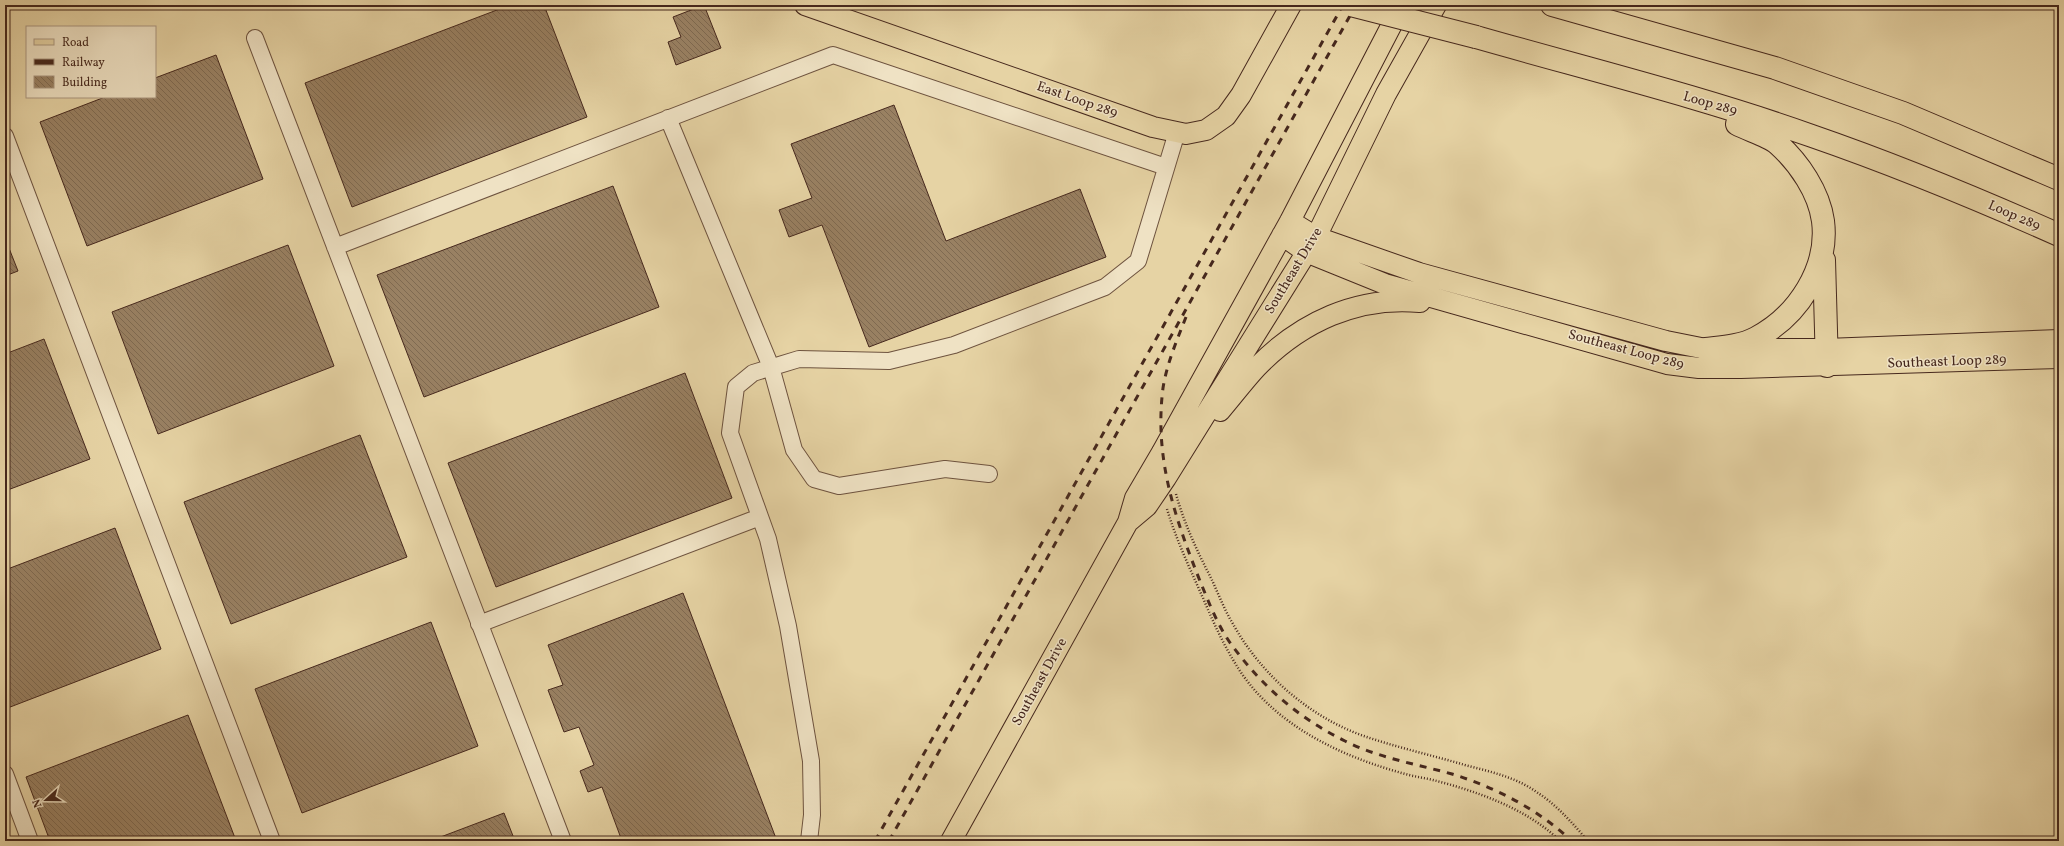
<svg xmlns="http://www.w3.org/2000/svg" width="2064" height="846" font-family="Vollkorn,serif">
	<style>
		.building { fill: url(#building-back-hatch); stroke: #46281d }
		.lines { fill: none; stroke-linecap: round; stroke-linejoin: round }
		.minor-casing { stroke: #6e533f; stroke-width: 18 }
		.major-casing { stroke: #46281d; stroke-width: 22 }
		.highway-casing { stroke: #46281d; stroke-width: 24 }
		.path { stroke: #46281d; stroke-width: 2.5; stroke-dasharray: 1 2; stroke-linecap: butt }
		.minor { stroke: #efe2c4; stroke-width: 16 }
		.major { stroke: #e6d3a4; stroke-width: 20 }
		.highway { stroke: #e6d3a4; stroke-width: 22 }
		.rail { stroke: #46281d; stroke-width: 3; stroke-dasharray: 7 7; stroke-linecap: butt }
		.highway-bridge-casing { stroke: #46281d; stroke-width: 24; stroke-linecap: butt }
		.highway-bridge { stroke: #e6d3a4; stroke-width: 22 }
		.labels { text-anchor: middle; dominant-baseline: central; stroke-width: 3; stroke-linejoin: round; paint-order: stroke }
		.street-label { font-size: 14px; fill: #46281d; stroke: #efe2c4 }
	</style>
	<defs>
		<pattern id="building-back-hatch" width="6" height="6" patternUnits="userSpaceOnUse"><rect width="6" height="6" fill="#998163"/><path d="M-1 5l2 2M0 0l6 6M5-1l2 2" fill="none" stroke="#7f6a51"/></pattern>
	</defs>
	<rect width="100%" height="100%" fill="#e6d3a4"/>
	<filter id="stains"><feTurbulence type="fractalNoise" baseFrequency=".005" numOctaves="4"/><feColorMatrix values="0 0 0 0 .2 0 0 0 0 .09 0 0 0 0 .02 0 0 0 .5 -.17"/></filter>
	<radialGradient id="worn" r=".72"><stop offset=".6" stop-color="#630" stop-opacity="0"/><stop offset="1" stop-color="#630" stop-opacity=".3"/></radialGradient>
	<path class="building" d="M 510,5 L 544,5 L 587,117 L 352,207 L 305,83 Z
		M 704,5 L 721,48 L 676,65 L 668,42 L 681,37 L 673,17 Z
		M 216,55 L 263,179 L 87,246 L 40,122 L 105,97 L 155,97 L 155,78 Z
		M 894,105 L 946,241 L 1080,189 L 1106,257 L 869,347 L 822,225 L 789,237 L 779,210 L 812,198 L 791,144 Z
		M 613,186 L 659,307 L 424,397 L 377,275 Z
		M 5,238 L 18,271 L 5,276 Z
		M 288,245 L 334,366 L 158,434 L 112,312 Z
		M 44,339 L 90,459 L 5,491 L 5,354 Z
		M 685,373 L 732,498 L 496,587 L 448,463 Z
		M 360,435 L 407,557 L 231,624 L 184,502 Z
		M 115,528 L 161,649 L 5,709 L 5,570 Z
		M 683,593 L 777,841 L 622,841 L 602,787 L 588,792 L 580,771 L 594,765 L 579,727 L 564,732 L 548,690 L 563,685 L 548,645 Z
		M 431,622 L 478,746 L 302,813 L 255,689 Z
		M 188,715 L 235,838 L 226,841 L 50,841 L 26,777 Z
		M 504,813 L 515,841 L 430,841 Z"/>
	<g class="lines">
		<g class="minor-casing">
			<path id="minor" d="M 255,38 L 563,841
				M 668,118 L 771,367 L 794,450 L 814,479 L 839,486 L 945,469 L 989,474
				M 5,136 L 272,841
				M 335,247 L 833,55 L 1166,167
				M 479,624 L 760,517
				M 5,774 L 30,841
				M 809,841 L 812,815 L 811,761 L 788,626 L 768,539 L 730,433 L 736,387 L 753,373 L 799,359 L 889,361 L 954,345 L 1105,287 L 1138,261 L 1177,132"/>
		</g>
		<g class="major-casing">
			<path id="major" d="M 805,5 L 1153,127 L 1186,134 L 1206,130 L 1226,116 L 1241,95 L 1291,5
				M 1290,221 L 1316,237 L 1419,273 L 1666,341 L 1706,349 L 1826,349 L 2059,340
				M 1282,235 L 1306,252 L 1385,284 L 1667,364 L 1699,368 L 1741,368 L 2059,358
				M 1220,411 C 1232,397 1244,381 1257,367 C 1301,322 1357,296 1420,302
				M 1128,522 L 1147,506 L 1166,478 L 1316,237 L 1386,94 L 1436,5
				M 951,841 L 1128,522 L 1135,498 L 1162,452 L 1290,221 L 1402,5"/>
		</g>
		<g class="highway-casing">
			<path id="highway" d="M 1552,5 L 1775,68 L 1903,113 L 2059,179
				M 1476,37 C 1588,69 1702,97 1812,136 C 1896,165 1978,199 2059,235
				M 1824,260 L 1827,366
				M 1706,349 C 1723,347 1741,346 1756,338 C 1798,316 1829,268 1823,221 C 1819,192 1799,163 1778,144 C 1769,136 1748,130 1737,124"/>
		</g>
		<path class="path" d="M 1176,494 C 1184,523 1197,551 1211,578 C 1218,593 1224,609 1233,624 C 1261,674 1307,715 1361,735 C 1395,747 1431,755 1465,765 C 1491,772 1516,777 1538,793 C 1557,805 1574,825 1588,841
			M 1167,509 C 1176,539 1190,569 1203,598 C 1214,624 1225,648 1240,671 C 1278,728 1345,758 1409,775 C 1417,777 1425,778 1433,780 C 1476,791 1528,809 1560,841"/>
		<use href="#minor" class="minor"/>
		<use href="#major" class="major"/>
		<use href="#highway" class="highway"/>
		<path class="rail" d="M 1186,317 C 1177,340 1167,363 1163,388 C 1154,458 1175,518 1200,581 C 1209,603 1219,629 1234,648 C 1263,687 1300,719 1345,741 C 1379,758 1416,764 1452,774 C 1497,788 1537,809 1572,841
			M 875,841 L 1343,5
			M 889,841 L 1356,5"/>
		<g class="highway-bridge-casing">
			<path id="highway-bridge" d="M 1351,5 L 1476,37"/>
		</g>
		<use href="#highway-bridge" class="highway-bridge"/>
	</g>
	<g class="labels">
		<g class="street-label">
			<text transform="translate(1077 100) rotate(19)">East Loop 289</text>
			<text transform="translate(1710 104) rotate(16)">Loop 289</text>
			<text transform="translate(2014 216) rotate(24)">Loop 289</text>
			<text transform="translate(1294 271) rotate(-59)">Southeast Drive</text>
			<text transform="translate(1626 350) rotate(15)">Southeast Loop 289</text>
			<text transform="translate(1947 362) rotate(-2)">Southeast Loop 289</text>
			<text transform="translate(1040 682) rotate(-61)">Southeast Drive</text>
		</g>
	</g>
	<rect width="2064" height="846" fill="none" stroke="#e6d3a4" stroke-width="20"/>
	<rect x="6" y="6" width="2052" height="834" fill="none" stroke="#46281d" stroke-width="2"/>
	<rect x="10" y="10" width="2044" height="826" fill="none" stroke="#46281d"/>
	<rect x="26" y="26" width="130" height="72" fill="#efe2c4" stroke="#ab9881"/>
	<rect x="34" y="39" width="20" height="6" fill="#e6d3a4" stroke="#ab9881"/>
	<text x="62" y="46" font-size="12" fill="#46281d">Road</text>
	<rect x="34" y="59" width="20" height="6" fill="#46281d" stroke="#ab9881"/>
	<text x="62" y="66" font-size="12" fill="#46281d">Railway</text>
	<rect x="34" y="76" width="20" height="12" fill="url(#building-back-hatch)" stroke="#ab9881"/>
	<text x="62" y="86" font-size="12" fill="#46281d">Building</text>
	<g transform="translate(46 800) rotate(249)" stroke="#efe2c4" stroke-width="3" paint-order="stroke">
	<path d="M0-3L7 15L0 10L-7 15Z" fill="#46281d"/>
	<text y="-6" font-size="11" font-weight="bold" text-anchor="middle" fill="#46281d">N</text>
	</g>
	<rect width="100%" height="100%" filter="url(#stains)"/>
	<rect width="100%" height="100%" fill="url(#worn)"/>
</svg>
